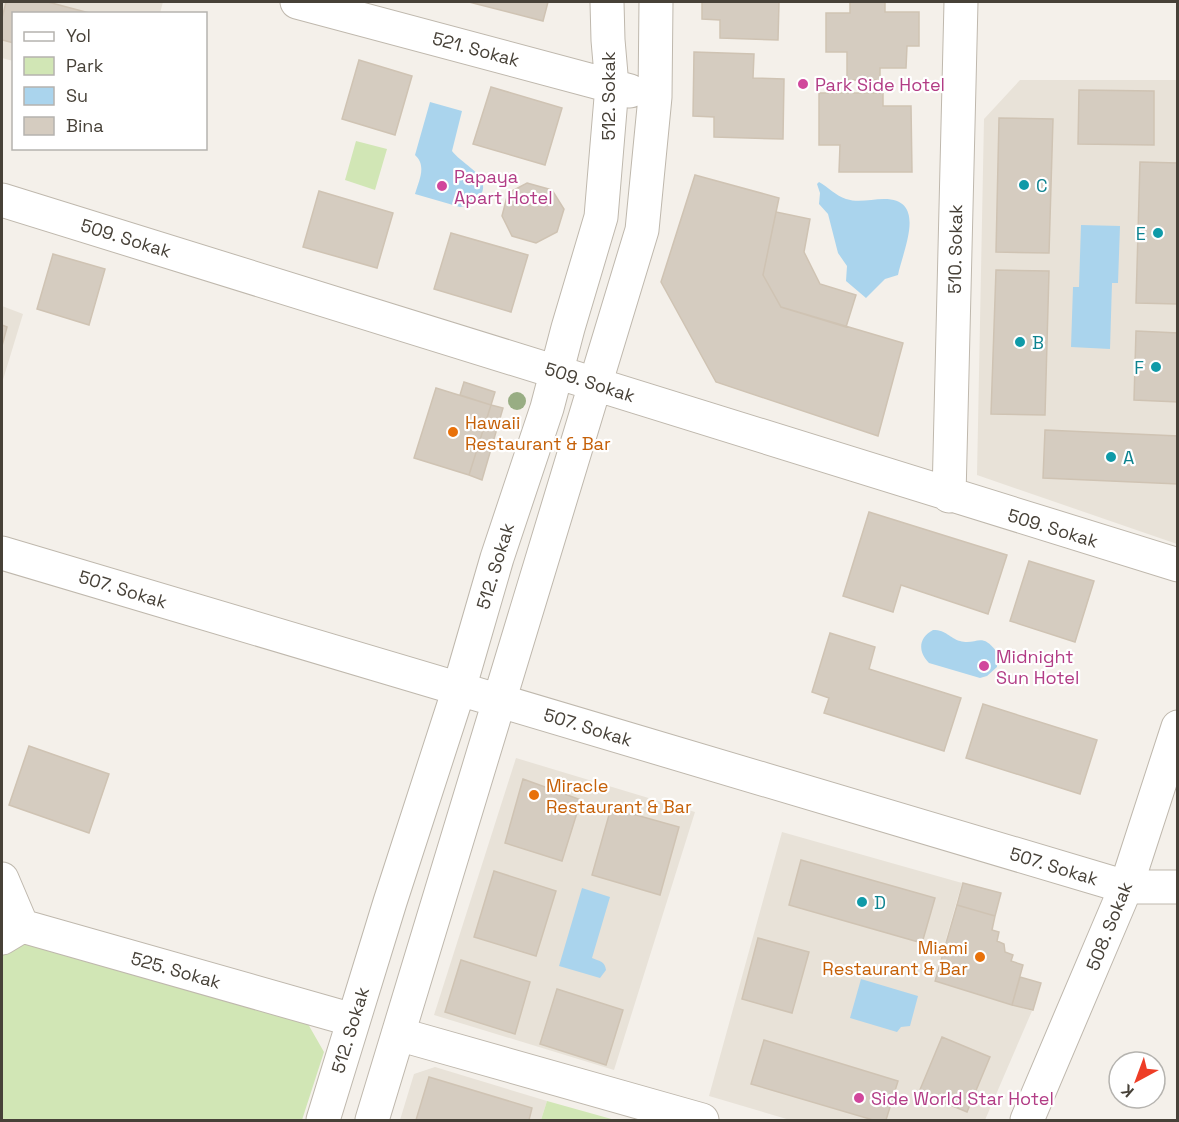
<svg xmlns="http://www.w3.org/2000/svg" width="1179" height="1122" font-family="'Space Grotesk',sans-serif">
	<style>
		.residential { fill: #e8e2d8 }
		.green { fill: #d1e6b5 }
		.water { fill: #aad4ed }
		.building { fill: #d5ccc0; stroke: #cfc3b3; stroke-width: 1.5 }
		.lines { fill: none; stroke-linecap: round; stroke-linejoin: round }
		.minor-casing { stroke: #bfb8ad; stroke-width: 35 }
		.minor { stroke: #fff; stroke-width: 33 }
		.tree { fill: #98ad83 }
		.hotel-dot { fill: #d1479c; stroke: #fff; stroke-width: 2 }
		.culture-dot { fill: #0f9aa8; stroke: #fff; stroke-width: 2 }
		.food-dot { fill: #e8710a; stroke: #fff; stroke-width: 2 }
		.labels { text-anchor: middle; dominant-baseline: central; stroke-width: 4.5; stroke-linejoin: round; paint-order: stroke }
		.street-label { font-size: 18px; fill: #474138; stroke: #fff }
		.hotel-label { font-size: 18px; fill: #b23c85; stroke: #fff; text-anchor: start }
		.culture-label { font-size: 18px; fill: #0d838f; stroke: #fff; text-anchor: start }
		.food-label { font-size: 18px; fill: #c56008; stroke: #fff; text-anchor: start }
	</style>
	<rect width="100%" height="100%" fill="#f4f0ea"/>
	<path class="residential" d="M 2,2 L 163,2 L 160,13 L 14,14 L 13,61 L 2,58 Z
		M 1020,80 L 1177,80 L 1177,544 L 977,475 L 984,119 Z
		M 2,306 L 23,314 L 2,383 Z
		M 516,758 L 695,812 L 614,1070 L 434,1015 Z
		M 782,832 L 962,883 L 934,981 L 1032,1011 L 985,1120 L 790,1120 L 709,1096 Z
		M 435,1067 L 547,1101 L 541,1120 L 400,1120 L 414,1074 Z"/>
	<path class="green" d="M 356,141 L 387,149 L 375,190 L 345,180 Z
		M 25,940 L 308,1024 L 324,1052 L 302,1120 L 2,1120 L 2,955 Z
		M 547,1101 L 615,1120 L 541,1120 Z"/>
	<path class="water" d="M 430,102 L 462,111 L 452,151 C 463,166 502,180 472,205 L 460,207 L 415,194 C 419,180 427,166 415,155 Z
		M 819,182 C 828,187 836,196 846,199 C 859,203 871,199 884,199 C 928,199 903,250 898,275 L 885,279 L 866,298 L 846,281 L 847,266 L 838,253 L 828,214 L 819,204 L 820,193 L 817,184 Z
		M 1081,225 L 1120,226 L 1118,283 L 1112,283 L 1110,349 L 1071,347 L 1073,287 L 1079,287 Z
		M 933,630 C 947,630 949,638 960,641 C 976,646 981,631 996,651 L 997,667 L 987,676 L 980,678 L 929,663 C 918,652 918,638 933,630 Z
		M 582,888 L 610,897 L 592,958 C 599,961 605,961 606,970 L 600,978 L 559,966 Z
		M 861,979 L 918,996 L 910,1026 L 901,1027 L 897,1032 L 850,1018 Z"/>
	<path class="building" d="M 6,2 L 48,2 L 93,14 L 14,14 L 14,43 L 2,40 L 2,18 Z
		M 469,2 L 548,2 L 543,21 Z
		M 702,2 L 779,2 L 778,40 L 720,38 L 720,20 L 702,19 Z
		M 850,2 L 885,2 L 885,12 L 919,12 L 919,46 L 907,46 L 906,68 L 880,68 L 880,80 L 847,80 L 847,52 L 826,52 L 826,13 L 850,13 Z
		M 694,52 L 754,54 L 753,78 L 784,79 L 783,139 L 714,137 L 714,117 L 693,116 Z
		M 359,60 L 412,76 L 395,135 L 342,119 Z
		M 491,87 L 562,108 L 545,165 L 473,144 Z
		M 1079,90 L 1154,91 L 1154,145 L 1078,144 Z
		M 819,93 L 883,93 L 883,106 L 911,106 L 912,172 L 839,172 L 840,145 L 819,145 Z
		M 999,118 L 1053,119 L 1049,253 L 996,252 Z
		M 1140,162 L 1178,163 L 1178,304 L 1136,303 Z
		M 695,175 L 779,198 L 763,275 L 781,307 L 903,343 L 878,436 L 716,382 L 661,282 Z
		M 527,183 L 552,190 L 564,209 L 557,232 L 536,243 L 512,236 L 502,216 L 508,193 Z
		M 319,191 L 393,213 L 377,268 L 303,247 Z
		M 776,212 L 810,219 L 804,252 L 820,284 L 856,295 L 846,327 L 781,307 L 763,275 Z
		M 451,233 L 528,255 L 511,312 L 434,289 Z
		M 53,254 L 105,269 L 89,325 L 37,309 Z
		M 996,270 L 1049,271 L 1045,415 L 991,414 Z
		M 2,325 L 7,327 L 2,346 Z
		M 1136,331 L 1178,333 L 1178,402 L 1134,400 Z
		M 464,382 L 495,392 L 491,405 L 460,395 Z
		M 436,388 L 491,405 L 469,475 L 414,458 Z
		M 491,405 L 503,408 L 482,480 L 469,475 Z
		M 1045,430 L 1178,436 L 1178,484 L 1043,478 Z
		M 869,512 L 1007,555 L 988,614 L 901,585 L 893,612 L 843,596 Z
		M 1029,561 L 1094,581 L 1075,642 L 1010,621 Z
		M 830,633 L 875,647 L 869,669 L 961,698 L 944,751 L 824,713 L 829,698 L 812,692 Z
		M 983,704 L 1097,740 L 1080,794 L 966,758 Z
		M 29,746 L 109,774 L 89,833 L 9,805 Z
		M 523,779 L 581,800 L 562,861 L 505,843 Z
		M 611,808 L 679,827 L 660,895 L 592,875 Z
		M 801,860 L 935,898 L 922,943 L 789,905 Z
		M 494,871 L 556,891 L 536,956 L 474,937 Z
		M 963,883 L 1001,893 L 995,916 L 957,905 Z
		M 957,905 L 995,916 L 992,930 L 999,932 L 997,941 L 1004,944 L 1005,952 L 1013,955 L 1011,961 L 1023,965 L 1012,1005 L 935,981 Z
		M 758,938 L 809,952 L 792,1013 L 742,999 Z
		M 461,960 L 530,982 L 515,1034 L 445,1012 Z
		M 1020,977 L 1041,983 L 1033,1010 L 1012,1005 Z
		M 557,989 L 623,1010 L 606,1065 L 540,1044 Z
		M 942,1037 L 990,1057 L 967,1112 L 919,1092 Z
		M 764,1040 L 898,1081 L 886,1120 L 873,1120 L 751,1084 Z
		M 429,1077 L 532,1108 L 529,1120 L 416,1120 Z"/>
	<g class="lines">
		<g class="minor-casing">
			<path id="minor" d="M 297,2 L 630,91
				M 2,200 L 1178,565
				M 949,496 L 961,2
				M 2,553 L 1126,887 L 1178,887
				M 2,879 L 22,926
				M 2,938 L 22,926 L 353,1020
				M 398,1034 L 702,1120
				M 323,1120 L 390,902 L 459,689 L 497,558 L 547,408 L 568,328 L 601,217 L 612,86 L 608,40 L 607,2
				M 372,1120 L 642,230 L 655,97 L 656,2
				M 1027,1120 L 1126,887 L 1178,727"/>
		</g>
		<use href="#minor" class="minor"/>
	</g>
	<circle class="tree" cx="517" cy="401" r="9"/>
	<g class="hotel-dot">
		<circle cx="803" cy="84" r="6"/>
		<circle cx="442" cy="186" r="6"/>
		<circle cx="984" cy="666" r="6"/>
		<circle cx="859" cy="1098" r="6"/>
	</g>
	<g class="culture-dot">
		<circle cx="1024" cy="185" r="6"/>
		<circle cx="1158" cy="233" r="6"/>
		<circle cx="1020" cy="342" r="6"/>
		<circle cx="1156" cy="367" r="6"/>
		<circle cx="1111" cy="457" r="6"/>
		<circle cx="862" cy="902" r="6"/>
	</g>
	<g class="food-dot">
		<circle cx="453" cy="432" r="6"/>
		<circle cx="534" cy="795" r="6"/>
		<circle cx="980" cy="957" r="6"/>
	</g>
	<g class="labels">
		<g class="street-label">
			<text transform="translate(476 49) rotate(15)">521. Sokak</text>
			<text transform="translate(608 96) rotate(-90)">512. Sokak</text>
			<text transform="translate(126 238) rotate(17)">509. Sokak</text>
			<text transform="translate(955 249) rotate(-89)">510. Sokak</text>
			<text transform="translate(590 382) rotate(18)">509. Sokak</text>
			<text transform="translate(1053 528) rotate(17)">509. Sokak</text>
			<text transform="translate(495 566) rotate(-73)">512. Sokak</text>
			<text transform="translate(123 589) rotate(17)">507. Sokak</text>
			<text transform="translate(588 727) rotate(17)">507. Sokak</text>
			<text transform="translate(1054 866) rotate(17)">507. Sokak</text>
			<text transform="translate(1109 926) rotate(-68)">508. Sokak</text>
			<text transform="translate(176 970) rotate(16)">525. Sokak</text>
			<text transform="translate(350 1030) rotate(-73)">512. Sokak</text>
		</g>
		<g class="hotel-label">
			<text x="815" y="84">Park Side Hotel</text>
			<text x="454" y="176">Papaya<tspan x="454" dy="21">Apart Hotel</tspan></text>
			<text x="996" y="656">Midnight<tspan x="996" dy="21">Sun Hotel</tspan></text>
			<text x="871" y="1098">Side World Star Hotel</text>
		</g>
		<g class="culture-label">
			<text x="1036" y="185">C</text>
			<text x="1146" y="233" text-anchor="end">E</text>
			<text x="1032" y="342">B</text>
			<text x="1144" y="367" text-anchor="end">F</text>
			<text x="1123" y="457">A</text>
			<text x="874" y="902">D</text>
		</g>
		<g class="food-label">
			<text x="465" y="422">Hawaii<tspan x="465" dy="21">Restaurant &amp; Bar</tspan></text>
			<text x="546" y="785">Miracle<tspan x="546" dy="21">Restaurant &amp; Bar</tspan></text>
			<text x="968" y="947" text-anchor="end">Miami<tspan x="968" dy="21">Restaurant &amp; Bar</tspan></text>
		</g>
	</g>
	<rect width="1179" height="1122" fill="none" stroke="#474138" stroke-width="6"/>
	<rect x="12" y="12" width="195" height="138" fill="#ffffff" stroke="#b5b3af" stroke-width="1.5"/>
	<rect x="24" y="32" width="30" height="9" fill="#ffffff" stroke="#b5b3af" stroke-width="1.5"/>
	<text x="66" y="42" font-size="18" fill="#474138">Yol</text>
	<rect x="24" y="57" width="30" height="18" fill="#d1e6b5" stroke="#b5b3af" stroke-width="1.5"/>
	<text x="66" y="72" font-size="18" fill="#474138">Park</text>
	<rect x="24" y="87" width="30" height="18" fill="#aad4ed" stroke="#b5b3af" stroke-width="1.5"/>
	<text x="66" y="102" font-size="18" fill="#474138">Su</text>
	<rect x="24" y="117" width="30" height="18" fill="#d5ccc0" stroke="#b5b3af" stroke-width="1.5"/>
	<text x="66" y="132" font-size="18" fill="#474138">Bina</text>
	<g transform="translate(1137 1080) rotate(221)"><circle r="28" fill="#ffffff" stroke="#b5b3af" stroke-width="1.5"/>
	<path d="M0-4.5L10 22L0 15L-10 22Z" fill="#ee3d26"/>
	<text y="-9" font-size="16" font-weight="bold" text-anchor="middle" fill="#474138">K</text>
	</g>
</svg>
